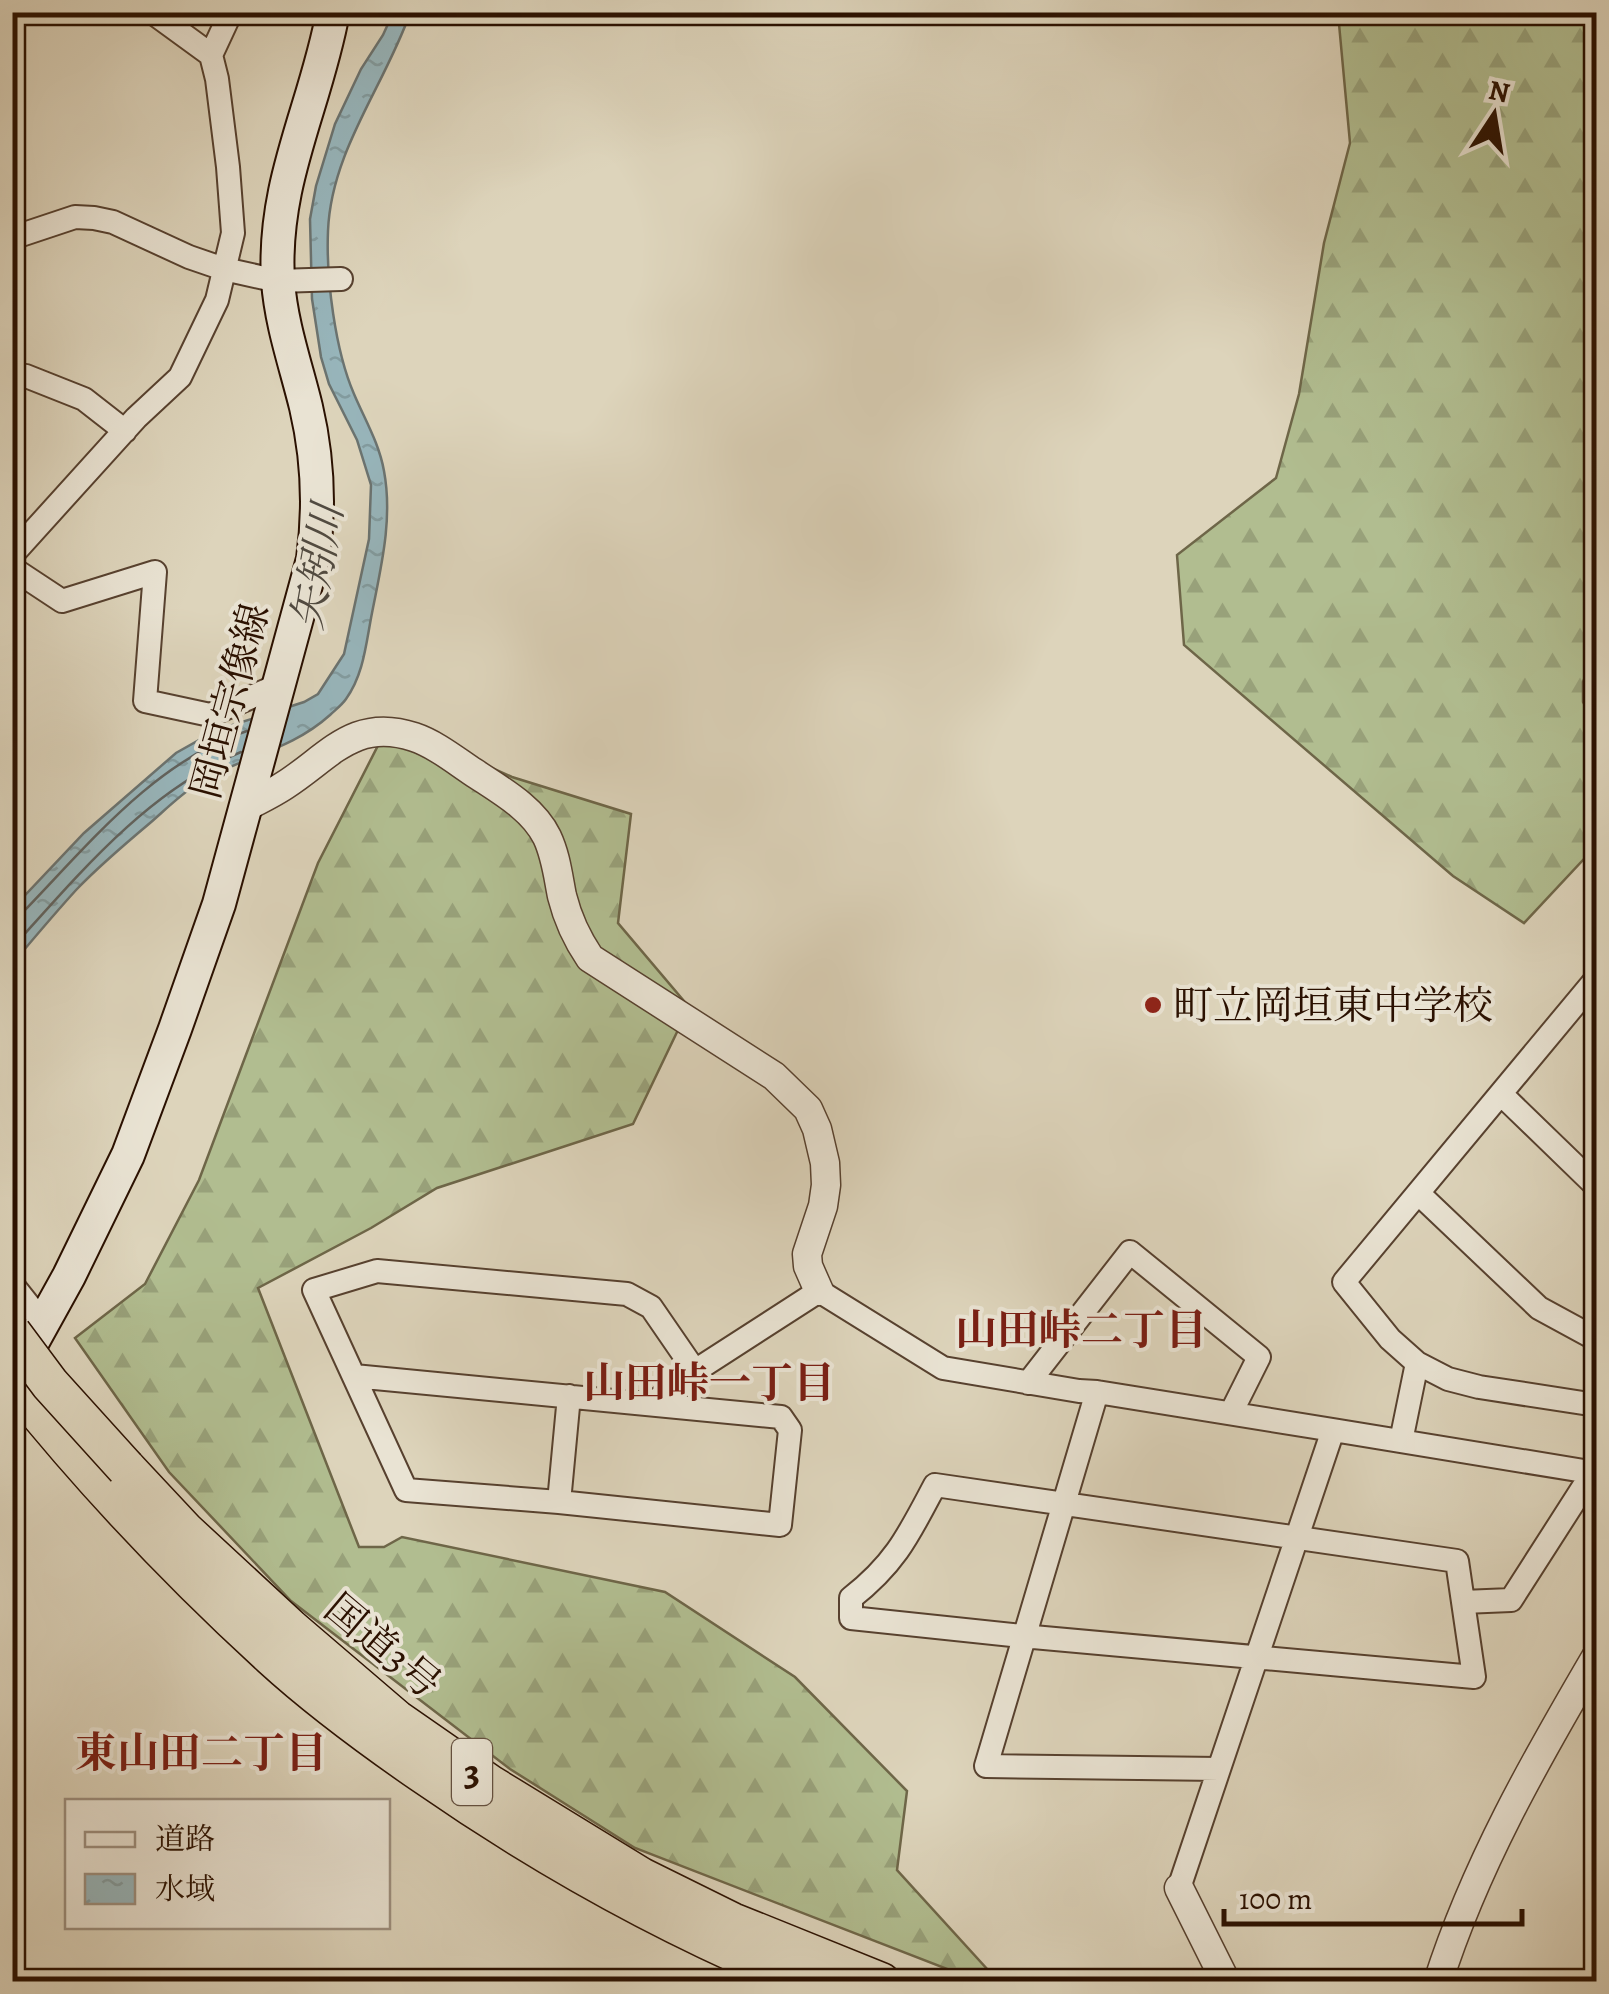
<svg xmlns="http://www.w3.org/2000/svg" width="1609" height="1994" font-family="Alegreya,'Noto Serif JP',serif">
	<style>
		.forest { fill: url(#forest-firs); stroke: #6e6648; stroke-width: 2.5 }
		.water { fill: url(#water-ripples); stroke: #6b7370; stroke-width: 2.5 }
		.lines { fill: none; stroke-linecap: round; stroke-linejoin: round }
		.shore { stroke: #60625e; stroke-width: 2.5 }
		.minor-casing { stroke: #57412f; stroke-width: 26 }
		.tertiary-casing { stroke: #57412f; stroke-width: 31 }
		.secondary-casing { stroke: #2a1000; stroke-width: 36 }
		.trunk-casing { stroke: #2a1000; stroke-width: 41 }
		.minor { stroke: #e9e3d3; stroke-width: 22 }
		.tertiary { stroke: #e9e3d3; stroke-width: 28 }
		.secondary { stroke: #e9e3d3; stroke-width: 32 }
		.trunk { stroke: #ddd4bb; stroke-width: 38 }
		.trunk-bridge-casing { stroke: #2a1000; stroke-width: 41; stroke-linecap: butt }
		.trunk-bridge { stroke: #ddd4bb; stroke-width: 38 }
		.poi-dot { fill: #8f2418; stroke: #e9e3d3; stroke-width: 4 }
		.labels { text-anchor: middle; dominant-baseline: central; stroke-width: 8; stroke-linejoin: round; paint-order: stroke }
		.shield { fill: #e9e3d3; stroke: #634f3f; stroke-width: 2.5 }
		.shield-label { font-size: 38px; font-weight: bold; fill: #2a1000 }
		.street-label { font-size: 40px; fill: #2a1000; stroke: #e9e3d3 }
		.poi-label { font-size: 40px; fill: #2a1000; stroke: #e9e3d3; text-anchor: start }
		.water-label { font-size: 42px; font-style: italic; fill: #504a41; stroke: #e9e3d3 }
		.neighbourhood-label { font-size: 42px; font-weight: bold; fill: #7a1f14; stroke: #e9e3d3 }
	</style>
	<defs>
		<pattern id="forest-firs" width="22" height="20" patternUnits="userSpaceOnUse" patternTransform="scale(2.5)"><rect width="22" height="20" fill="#b1bd90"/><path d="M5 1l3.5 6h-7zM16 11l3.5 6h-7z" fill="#98a17a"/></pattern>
		<pattern id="water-ripples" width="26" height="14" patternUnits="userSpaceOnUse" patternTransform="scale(2.5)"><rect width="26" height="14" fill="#97b5bb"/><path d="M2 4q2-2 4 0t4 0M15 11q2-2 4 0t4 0" fill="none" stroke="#829b9f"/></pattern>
	</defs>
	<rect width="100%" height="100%" fill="#ddd4bb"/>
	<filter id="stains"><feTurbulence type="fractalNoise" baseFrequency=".002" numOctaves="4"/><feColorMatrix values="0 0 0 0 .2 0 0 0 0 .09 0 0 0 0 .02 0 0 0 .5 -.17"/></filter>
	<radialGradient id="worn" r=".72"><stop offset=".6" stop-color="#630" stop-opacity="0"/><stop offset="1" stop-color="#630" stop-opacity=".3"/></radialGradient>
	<path class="forest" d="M 1338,13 L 1596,13 L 1596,655 L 1589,666 L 1583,682 L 1583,702 L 1596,726 L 1596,846 L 1524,923 L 1453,876 L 1184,645 L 1177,555 L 1276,478 L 1299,394 L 1324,243 L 1350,143 Z
		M 390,722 L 512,777 L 631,814 L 618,923 L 689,1007 L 633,1124 L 437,1188 L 371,1228 L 258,1288 L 359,1547 L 384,1547 L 402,1537 L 665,1592 L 795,1677 L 907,1791 L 897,1870 L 998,1981 L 978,1981 L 635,1848 L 510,1769 L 291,1601 L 169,1472 L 75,1338 L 145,1284 L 199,1180 L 318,863 Z"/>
	<path class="water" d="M 393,13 L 410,13 C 385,85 331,151 328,231 C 326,278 335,350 354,394 C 365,420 379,443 384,471 C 393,519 381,567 372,613 C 366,643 364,674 346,699 C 342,705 335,710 330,715 C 289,752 241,756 197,784 C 180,795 165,810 150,823 C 125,844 100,865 77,889 C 55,913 34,938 13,963 L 13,908 L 84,833 L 176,753 L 217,730 L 304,702 L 318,694 L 344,654 L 369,539 L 371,485 L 357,440 L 329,384 L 321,357 L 312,299 L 310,219 L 316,186 L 335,124 L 361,69 L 383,35 Z"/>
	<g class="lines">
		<path class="shore" d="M 12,915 L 24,911 C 88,845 156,760 247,731
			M 12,948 C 78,875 148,790 241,752"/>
		<g class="minor-casing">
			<path id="minor" d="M 211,55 L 231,12
				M 12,238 L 75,217 L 94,218 L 113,222 L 189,257 L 224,269 L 278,281 L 341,279
				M 12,374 L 26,376 L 84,399 L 125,431
				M 12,555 L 136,418 L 180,377 L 217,300 L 233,233 L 228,167 L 217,79 L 211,55 L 152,12
				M 12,568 L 62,601 L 155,572 L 145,701 L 210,715 L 279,685
				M 1501,1094 L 1596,1186
				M 1418,1193 L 1539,1308 L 1596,1339
				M 12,1284 L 43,1323
				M 1417,1363 L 1448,1379 L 1479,1387 L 1596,1405
				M 354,1376 L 781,1417 L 790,1430 L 780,1525 L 559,1502 L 406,1490 L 314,1290 L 377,1271 L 627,1294 L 651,1307 L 695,1371
				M 1028,1383 L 1130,1252 L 1259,1357 L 1231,1413
				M 1097,1392 L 986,1766 L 1219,1769
				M 653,1403 L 695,1371 L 819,1291 L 943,1368 L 1079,1391 L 1097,1392 L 1333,1430 L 1179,1888
				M 1333,1430 L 1596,1473
				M 1401,1441 L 1417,1363 L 1390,1339 L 1344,1282 L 1596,979
				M 935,1485 L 1457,1561 L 1474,1677 L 1022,1636 L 851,1618 L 851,1598 C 896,1563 909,1534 935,1485 Z
				M 559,1502 L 569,1396
				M 1463,1602 L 1511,1600 L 1593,1472"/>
		</g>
		<g class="tertiary-casing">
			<path id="tertiary" d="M 245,807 C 259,800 273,793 285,785 C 329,757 354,717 414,737 C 435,744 455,760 473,772 C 500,790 533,808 547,837 C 556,856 558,876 562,896 C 568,920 577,939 590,958 L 774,1076 L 808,1109 L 817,1129 L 825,1163 L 826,1185 L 823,1206 L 807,1254 L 808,1266 L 819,1291
				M 1179,1888 L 1226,1982
				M 1438,1982 C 1475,1866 1535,1761 1596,1657"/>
		</g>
		<g class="secondary-casing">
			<path id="secondary" d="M 17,1370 L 69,1276 L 128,1155 L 175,1029 L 219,904 L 313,559 C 320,508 318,458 306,407 C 296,366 281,324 278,281 C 272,181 316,106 333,12"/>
		</g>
		<g class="trunk-casing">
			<path id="trunk" d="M 12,1380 C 91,1479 179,1572 272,1657 C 319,1700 371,1738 423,1774 C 541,1856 668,1927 802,1982
				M 126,1468 L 185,1531 L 291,1629 L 396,1719 L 491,1785 L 641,1877 L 732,1922 L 881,1982"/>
		</g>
		<use href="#minor" class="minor"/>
		<use href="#tertiary" class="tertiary"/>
		<use href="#secondary" class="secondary"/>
		<use href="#trunk" class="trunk"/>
		<g class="trunk-bridge-casing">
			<path id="trunk-bridge" d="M 12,1333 L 50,1384 L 126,1468"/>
		</g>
		<use href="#trunk-bridge" class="trunk-bridge"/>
	</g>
	<circle class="poi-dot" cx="1153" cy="1005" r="10"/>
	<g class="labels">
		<rect class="shield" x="452" y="1739" width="40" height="66" rx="8"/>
		<g class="shield-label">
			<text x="472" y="1772">3</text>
		</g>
		<g class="street-label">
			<text transform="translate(230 701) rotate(-75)">岡垣宗像線</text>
			<text transform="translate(383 1646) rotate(40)">国道3号</text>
		</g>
		<g class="poi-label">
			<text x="1173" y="1005">町立岡垣東中学校</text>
		</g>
		<g class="water-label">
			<text transform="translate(317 567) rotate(-80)">矢矧川</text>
		</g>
		<g class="neighbourhood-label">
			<text x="1081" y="1329">山田峠二丁目</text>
			<text x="709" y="1382">山田峠一丁目</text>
			<text x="201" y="1752">東山田二丁目</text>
		</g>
	</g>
	<rect width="1609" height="1994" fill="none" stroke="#ddd4bb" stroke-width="50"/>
	<rect x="15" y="15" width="1579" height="1964" fill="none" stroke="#2a1000" stroke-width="5"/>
	<rect x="25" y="25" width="1559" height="1944" fill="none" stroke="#2a1000" stroke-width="2.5"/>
	<rect x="65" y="1799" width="325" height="130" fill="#e9e3d3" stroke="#9d8f7f" stroke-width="2.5"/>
	<rect x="85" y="1832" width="50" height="15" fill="#e9e3d3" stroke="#9d8f7f" stroke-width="2.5"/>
	<text x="155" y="1849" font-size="30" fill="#2a1000">道路</text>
	<rect x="85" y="1874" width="50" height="30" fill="url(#water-ripples)" stroke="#9d8f7f" stroke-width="2.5"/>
	<text x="155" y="1899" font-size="30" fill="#2a1000">水域</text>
	<g transform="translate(1494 115) rotate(12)" stroke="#e9e3d3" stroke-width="8" paint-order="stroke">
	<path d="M0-8L18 38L0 25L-18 38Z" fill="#2a1000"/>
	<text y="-15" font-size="28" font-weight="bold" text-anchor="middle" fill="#2a1000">N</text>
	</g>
	<path d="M1224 1909v15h298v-15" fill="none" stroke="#2a1000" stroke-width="5"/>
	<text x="1239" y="1909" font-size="30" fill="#2a1000" stroke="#e9e3d3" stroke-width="8" paint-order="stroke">100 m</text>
	<rect width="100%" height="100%" filter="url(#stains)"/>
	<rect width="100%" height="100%" fill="url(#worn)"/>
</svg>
